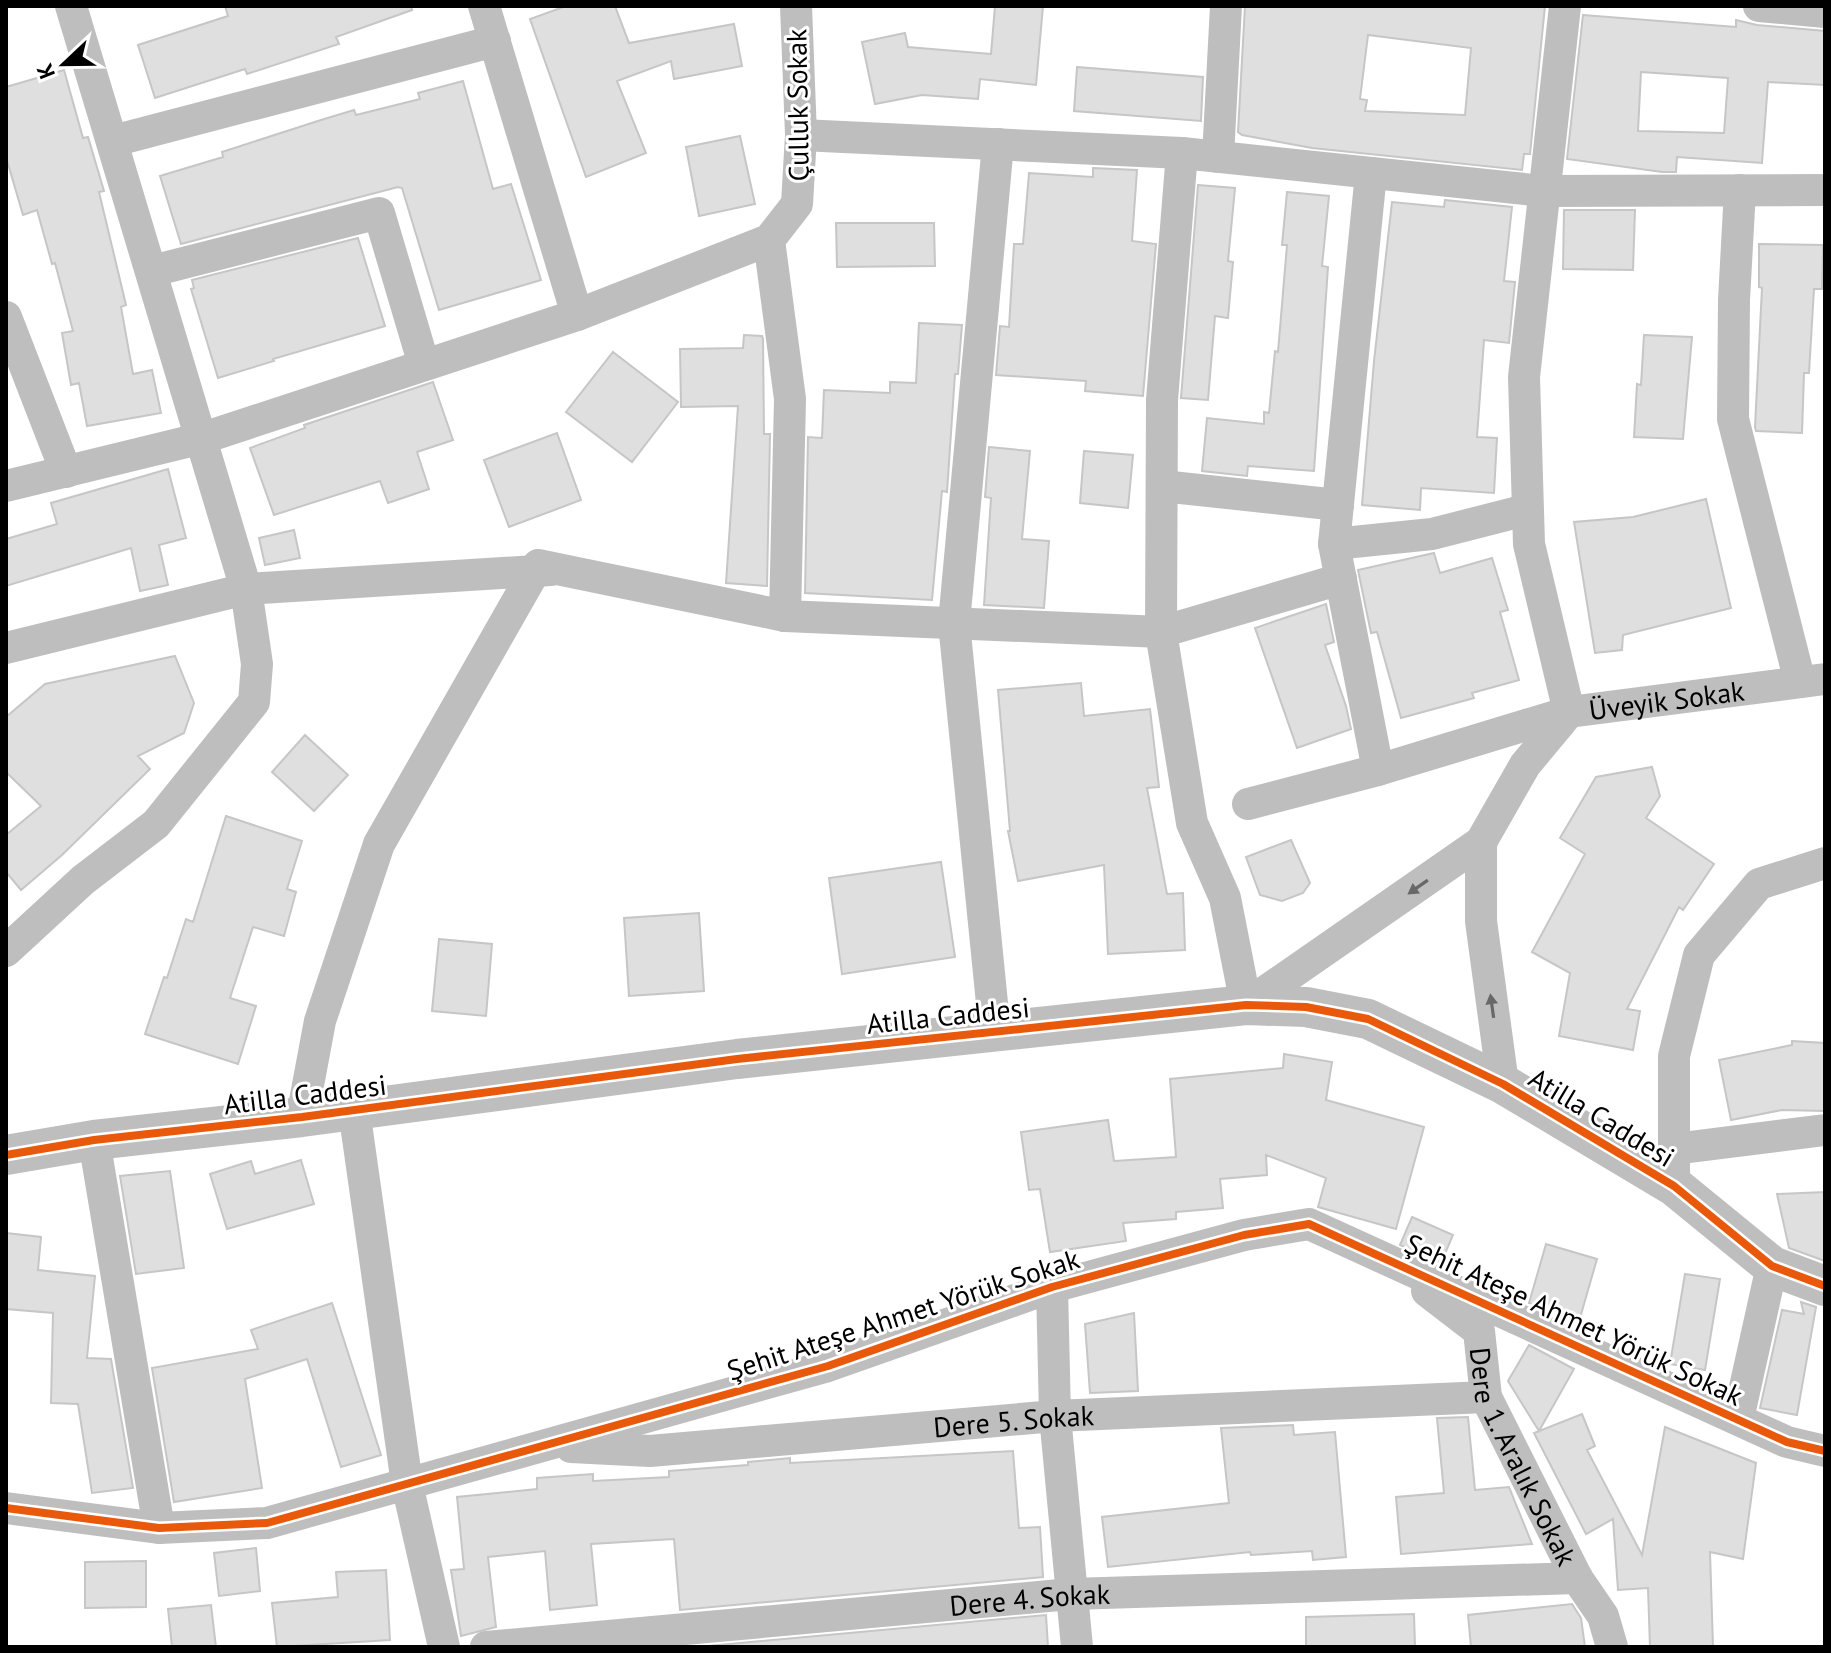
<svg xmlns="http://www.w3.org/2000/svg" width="1831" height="1653" font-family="'PT Sans',sans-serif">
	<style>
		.building { fill: #dfdfdf; stroke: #c6c6c6; stroke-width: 2; fill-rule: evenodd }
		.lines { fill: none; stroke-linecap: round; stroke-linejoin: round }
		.minor { stroke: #bebebe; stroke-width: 32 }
		.tertiary { stroke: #bebebe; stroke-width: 40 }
		.cycleway-casing { stroke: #fff; stroke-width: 13 }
		.cycleway { stroke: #e8590c; stroke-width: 8 }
		.oneway { fill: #686868 }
		.labels { text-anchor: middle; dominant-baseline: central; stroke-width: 6; stroke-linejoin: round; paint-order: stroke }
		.street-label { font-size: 28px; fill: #000; stroke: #fff }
	</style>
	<rect width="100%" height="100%" fill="#fff"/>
	<path class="building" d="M 225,6 L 411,6 L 412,10 L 336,37 L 339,44 L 247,74 L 245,69 L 155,98 L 138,45 L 228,16 Z
		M 566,6 L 615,6 L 629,43 L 734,24 L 742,66 L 674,79 L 671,61 L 617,81 L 646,153 L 586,177 L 530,19 Z
		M 995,6 L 1043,6 L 1036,85 L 980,79 L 978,99 L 922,95 L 875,104 L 862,42 L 905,33 L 908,47 L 991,54 Z
		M 1245,6 L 1545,6 L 1530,154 L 1524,154 L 1522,170 L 1312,148 L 1242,135 L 1238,132 ZM 1368,35 L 1471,48 L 1465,115 L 1365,111 L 1367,100 L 1360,99 Z
		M 1583,15 L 1736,27 L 1736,20 L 1757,25 L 1825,31 L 1825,85 L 1768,82 L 1762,163 L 1677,157 L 1676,172 L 1662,172 L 1567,159 ZM 1641,72 L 1728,78 L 1724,133 L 1638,131 Z
		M 1077,67 L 1203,77 L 1201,121 L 1074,111 Z
		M 64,70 L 83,138 L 88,137 L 104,191 L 99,192 L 126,305 L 121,307 L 133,374 L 152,370 L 161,413 L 87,426 L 79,383 L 71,385 L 62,333 L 73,331 L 55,263 L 52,264 L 37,210 L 23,215 L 6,157 L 6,87 Z
		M 463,81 L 493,189 L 511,184 L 541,280 L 439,310 L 402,188 L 398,187 L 181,244 L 160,176 L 223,157 L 222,152 L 321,120 L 354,110 L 356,115 L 420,99 L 418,93 Z
		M 740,136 L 755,204 L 699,216 L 686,147 Z
		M 1093,168 L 1137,170 L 1132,241 L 1156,244 L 1143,396 L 1085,391 L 1086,381 L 996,375 L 1000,326 L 1009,327 L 1014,244 L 1023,244 L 1029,173 L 1093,177 Z
		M 1198,185 L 1235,188 L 1228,261 L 1233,262 L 1228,318 L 1215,316 L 1208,400 L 1181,398 Z
		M 1287,192 L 1329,196 L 1322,266 L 1328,267 L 1314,471 L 1248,466 L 1247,476 L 1202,471 L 1207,418 L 1264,424 L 1264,412 L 1269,413 L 1275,351 L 1278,352 L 1287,245 L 1282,245 Z
		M 1445,200 L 1512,207 L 1504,281 L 1515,282 L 1509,343 L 1484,340 L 1477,437 L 1497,438 L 1494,493 L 1421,488 L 1420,510 L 1362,505 L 1374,361 L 1392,202 L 1444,207 Z
		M 1564,210 L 1635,210 L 1633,270 L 1563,269 Z
		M 836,223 L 934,223 L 935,266 L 837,267 Z
		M 358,238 L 385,326 L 273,359 L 274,361 L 218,378 L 191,289 L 194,288 L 192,280 Z
		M 1759,244 L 1823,245 L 1822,289 L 1814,289 L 1809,373 L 1804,373 L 1802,433 L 1756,431 L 1755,427 L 1762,288 L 1759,287 Z
		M 919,323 L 962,325 L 958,374 L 955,374 L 947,492 L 942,491 L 932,600 L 805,593 L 808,437 L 822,438 L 824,390 L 890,393 L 890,382 L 916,383 Z
		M 744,335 L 762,336 L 763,339 L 764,434 L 770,434 L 767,586 L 726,583 L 738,406 L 681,407 L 680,349 L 743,348 Z
		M 1644,335 L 1692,337 L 1683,439 L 1634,437 L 1637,384 L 1641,385 Z
		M 613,352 L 678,402 L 632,462 L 566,412 Z
		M 433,382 L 453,440 L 417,452 L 429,489 L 388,503 L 380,481 L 274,515 L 250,448 L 305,428 L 304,425 Z
		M 557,433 L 581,500 L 509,527 L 484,460 Z
		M 989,447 L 1030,451 L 1022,539 L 1049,541 L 1044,608 L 984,605 L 991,498 L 985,497 Z
		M 1084,451 L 1133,455 L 1128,508 L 1080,503 Z
		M 168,469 L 186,538 L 159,545 L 168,585 L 140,591 L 131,548 L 6,586 L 6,539 L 57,524 L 51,503 Z
		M 1706,499 L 1731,608 L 1623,635 L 1622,650 L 1595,653 L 1574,522 L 1633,517 Z
		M 294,530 L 300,558 L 265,565 L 259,538 Z
		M 1434,553 L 1440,573 L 1492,558 L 1508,610 L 1500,612 L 1519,680 L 1472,693 L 1474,698 L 1401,718 L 1377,632 L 1371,633 L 1358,570 Z
		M 1326,604 L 1334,642 L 1325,645 L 1346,706 L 1351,729 L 1297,748 L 1255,628 Z
		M 175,656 L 194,703 L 184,733 L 138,756 L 150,769 L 62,855 L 21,890 L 6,872 L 6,835 L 41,806 L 6,772 L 6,717 L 45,684 Z
		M 1081,683 L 1084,716 L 1150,709 L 1159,787 L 1147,788 L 1167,894 L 1183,893 L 1185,950 L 1108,954 L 1104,865 L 1018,881 L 1008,831 L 1010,831 L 998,690 Z
		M 305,735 L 348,775 L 314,811 L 272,772 Z
		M 1652,767 L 1660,796 L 1646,818 L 1714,864 L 1683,910 L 1679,907 L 1627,1009 L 1640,1011 L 1633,1050 L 1559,1036 L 1570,973 L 1532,952 L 1585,854 L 1560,838 L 1596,777 Z
		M 226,816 L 302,841 L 287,889 L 296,892 L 284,936 L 253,927 L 230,998 L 256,1006 L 238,1064 L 145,1034 L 164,977 L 167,978 L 186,919 L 193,922 Z
		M 1291,840 L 1310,883 L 1303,893 L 1282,901 L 1260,895 L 1246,857 Z
		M 941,862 L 955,957 L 842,974 L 829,878 Z
		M 699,913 L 704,991 L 629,996 L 624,918 Z
		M 439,939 L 492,944 L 486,1016 L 432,1011 Z
		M 1792,1041 L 1825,1043 L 1825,1111 L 1782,1110 L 1731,1120 L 1719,1060 L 1792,1045 Z
		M 1284,1054 L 1332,1062 L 1326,1100 L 1424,1127 L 1396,1229 L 1318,1207 L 1326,1178 L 1266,1155 L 1267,1175 L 1220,1179 L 1223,1208 L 1176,1212 L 1176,1219 L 1123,1223 L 1126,1241 L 1050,1252 L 1040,1189 L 1029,1190 L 1021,1132 L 1108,1120 L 1114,1161 L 1176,1157 L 1170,1079 L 1283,1068 Z
		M 301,1160 L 314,1204 L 227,1229 L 210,1174 L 251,1161 L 255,1174 Z
		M 170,1171 L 184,1268 L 136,1274 L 120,1176 Z
		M 1825,1192 L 1825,1261 L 1789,1248 L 1777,1194 Z
		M 1412,1217 L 1453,1235 L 1441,1263 L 1400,1245 Z
		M 6,1233 L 41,1237 L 38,1270 L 95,1276 L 87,1358 L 111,1359 L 133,1488 L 92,1493 L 78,1404 L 51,1403 L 53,1313 L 6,1309 Z
		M 1546,1244 L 1597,1259 L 1580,1318 L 1529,1303 Z
		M 1685,1274 L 1720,1279 L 1705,1370 L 1670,1364 Z
		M 1801,1302 L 1816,1307 L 1797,1415 L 1760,1408 L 1782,1310 L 1804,1314 Z
		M 332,1303 L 381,1455 L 341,1467 L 307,1359 L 245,1379 L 262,1488 L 174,1502 L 152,1368 L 258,1349 L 251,1330 Z
		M 1134,1313 L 1138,1391 L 1090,1393 L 1085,1324 Z
		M 1529,1345 L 1574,1369 L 1539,1431 L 1508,1381 Z
		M 1582,1414 L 1595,1446 L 1587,1450 L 1642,1555 L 1665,1427 L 1756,1463 L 1743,1559 L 1710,1552 L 1713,1647 L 1650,1647 L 1648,1588 L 1618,1590 L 1613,1519 L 1586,1534 L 1534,1433 Z
		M 1468,1417 L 1475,1490 L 1509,1487 L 1532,1544 L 1401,1554 L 1396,1497 L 1444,1493 L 1437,1418 Z
		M 1293,1425 L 1294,1435 L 1335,1432 L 1346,1557 L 1313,1560 L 1312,1551 L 1251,1555 L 1250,1552 L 1108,1567 L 1102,1517 L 1229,1503 L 1221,1428 Z
		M 1013,1451 L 1019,1528 L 1040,1527 L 1043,1577 L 680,1610 L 674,1539 L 591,1544 L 597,1605 L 550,1610 L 545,1551 L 488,1557 L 496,1627 L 461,1636 L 451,1570 L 464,1569 L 457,1497 L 537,1489 L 537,1478 L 593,1474 L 593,1481 L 669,1477 L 669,1471 L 748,1465 L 748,1462 L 790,1458 L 790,1463 Z
		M 256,1548 L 260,1591 L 219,1596 L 214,1553 Z
		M 146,1561 L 146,1607 L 85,1608 L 85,1562 Z
		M 386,1570 L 390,1640 L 277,1647 L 272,1603 L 338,1597 L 336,1572 Z
		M 1572,1604 L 1581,1618 L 1585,1647 L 1471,1647 L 1468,1615 Z
		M 211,1605 L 216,1647 L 172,1647 L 168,1609 Z
		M 1414,1614 L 1415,1647 L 1306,1647 L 1306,1617 Z
		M 1046,1615 L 1048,1647 L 697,1647 Z"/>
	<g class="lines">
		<g class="minor">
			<path d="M 484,6 L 577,315"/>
			<path d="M 1759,6 L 1825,12"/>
			<path d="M 801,135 L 1182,153 L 1543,191 L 1825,190"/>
			<path d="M 113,141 L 495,41"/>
			<path id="s1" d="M 1182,153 L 1162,400 L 1161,632 L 1192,823 L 1225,898 L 1246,1005 L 1481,842 L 1525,765 L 1569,712 L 1825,679"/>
			<path d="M 1218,157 L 1226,6"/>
			<path d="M 1371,173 L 1334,544 L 1378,770"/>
			<path d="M 1740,190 L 1734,300 L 1733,419 L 1800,682"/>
			<path d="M 769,240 L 790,399 L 785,616 L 1161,632 L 1341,579"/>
			<path d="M 152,271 L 379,213 L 424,365"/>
			<path d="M 6,317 L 66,472"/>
			<path d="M 6,486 L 203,438 L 577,315 L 769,240 L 797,204 L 801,135 L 796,6"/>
			<path d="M 1162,486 L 1338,505"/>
			<path d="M 1334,544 L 1432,534 L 1526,510"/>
			<path d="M 6,648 L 246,589 L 551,570"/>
			<path d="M 1248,804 L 1378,770 L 1569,712 L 1529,544 L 1524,377 L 1565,6"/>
			<path d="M 1481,842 L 1481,921 L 1503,1084"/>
			<path d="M 6,951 L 83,880 L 156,824 L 254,702 L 257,664 L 246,589 L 71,6"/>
			<path d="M 995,1033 L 954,623 L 998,144"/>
			<path d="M 354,1110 L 407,1484 L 444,1647"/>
			<path d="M 302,1117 L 320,1021 L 379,844 L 538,565 L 785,616"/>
			<path d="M 94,1140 L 159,1528"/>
			<path d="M 1674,1149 L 1825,1130"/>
			<path d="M 1674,1186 L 1674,1056 L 1699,955 L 1759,884 L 1825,863"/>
			<path d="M 1052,1287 L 1055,1416 L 1077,1647"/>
			<path id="s2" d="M 1427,1291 L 1479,1331 L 1486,1397 L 1577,1578 L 1603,1616 L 1612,1647"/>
			<path d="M 1738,1419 L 1772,1266"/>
			<path id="s3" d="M 571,1447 L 650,1451 L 1055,1416 L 1486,1397"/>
			<path d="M 6,1508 L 159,1528 L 267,1523 L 828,1366 L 1052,1287 L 1244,1235 L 1309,1224 L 1787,1442 L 1825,1451"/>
			<path id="s4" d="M 486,1647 L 1071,1594 L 1577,1578"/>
		</g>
		<path class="tertiary" d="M 6,1155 L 94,1140 L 302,1117 L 737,1059 L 1246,1005 L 1306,1007 L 1368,1019 L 1503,1084 L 1674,1186 L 1772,1266 L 1825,1286"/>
		<g class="cycleway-casing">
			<path id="cycleway" d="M 6,1155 L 94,1140 L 302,1117 L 737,1059 L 1246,1005 L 1306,1007 L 1368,1019 L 1503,1084 L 1674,1186 L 1772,1266 L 1825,1286
				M 6,1508 L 159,1528 L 267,1523 L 828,1366 L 1052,1287 L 1244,1235 L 1309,1224 L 1787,1442 L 1825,1451"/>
		</g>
		<use href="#cycleway" class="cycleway"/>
	</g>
	<defs><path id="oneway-solid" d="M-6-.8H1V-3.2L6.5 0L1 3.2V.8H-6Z" transform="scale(2)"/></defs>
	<g class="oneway">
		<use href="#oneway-solid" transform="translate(1418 887) rotate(145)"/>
		<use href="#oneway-solid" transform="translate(1492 1006) rotate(-98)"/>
	</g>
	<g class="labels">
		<g class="street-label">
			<text transform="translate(797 105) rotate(-91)">Çulluk Sokak</text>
			<text stroke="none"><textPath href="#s1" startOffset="1406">Üveyik Sokak</textPath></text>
			<text transform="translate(948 1015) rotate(-6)">Atilla Caddesi</text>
			<text transform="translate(305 1094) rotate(-7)">Atilla Caddesi</text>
			<text transform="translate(1602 1117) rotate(31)">Atilla Caddesi</text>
			<text transform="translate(903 1314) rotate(-18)">Şehit Ateşe Ahmet Yörük Sokak</text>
			<text transform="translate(1574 1319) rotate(25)">Şehit Ateşe Ahmet Yörük Sokak</text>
			<text stroke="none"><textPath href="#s3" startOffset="444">Dere 5. Sokak</textPath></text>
			<text stroke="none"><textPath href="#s2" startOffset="200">Dere 1. Aralık Sokak</textPath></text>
			<text stroke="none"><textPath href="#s4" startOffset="546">Dere 4. Sokak</textPath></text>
		</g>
	</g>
	<rect width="1831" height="1653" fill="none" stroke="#000000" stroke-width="16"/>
	<g transform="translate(64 64) rotate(248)" stroke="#ffffff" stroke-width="6" paint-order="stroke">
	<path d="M0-6L14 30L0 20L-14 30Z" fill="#000000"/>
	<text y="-12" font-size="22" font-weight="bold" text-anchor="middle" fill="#000000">K</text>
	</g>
</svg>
